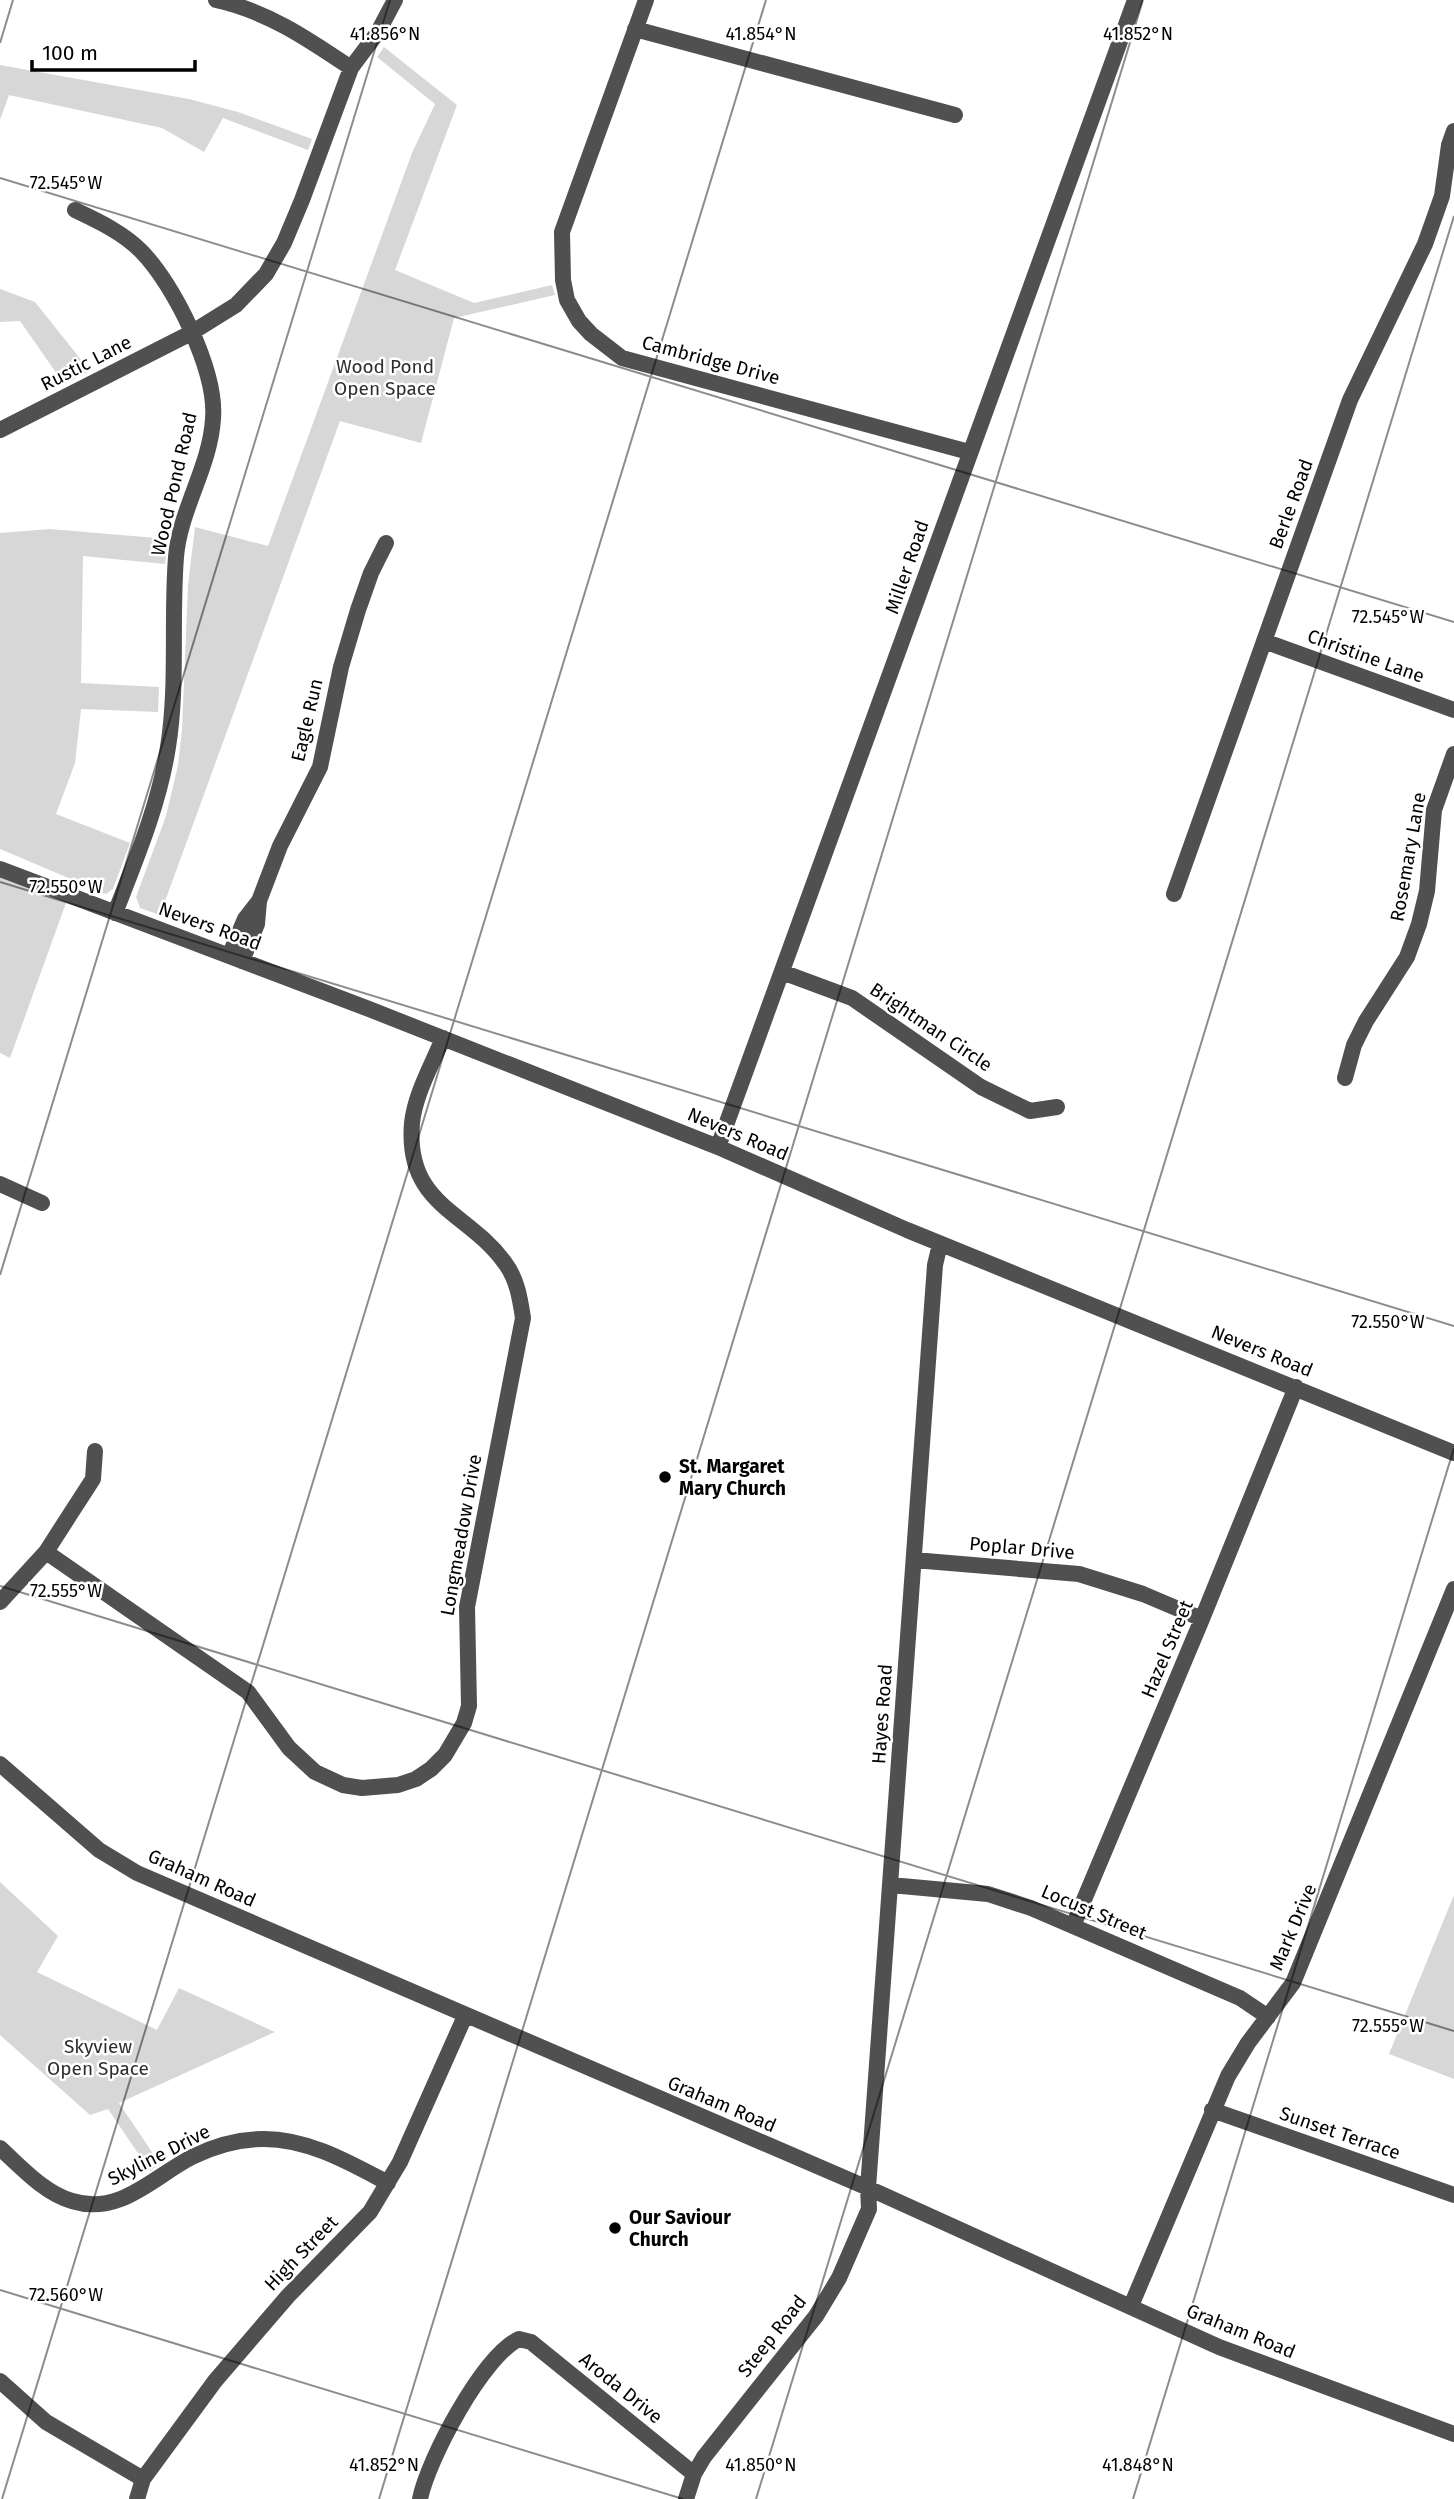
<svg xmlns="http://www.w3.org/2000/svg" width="1454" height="2499" font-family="'Fira Sans',sans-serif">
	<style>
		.green { fill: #d7d7d7 }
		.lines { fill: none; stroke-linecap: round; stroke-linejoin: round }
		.minor { stroke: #505050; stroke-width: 16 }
		.ticks { fill: none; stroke: #000; stroke-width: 2; stroke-opacity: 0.45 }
		.poi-dot { fill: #000; stroke: #fff; stroke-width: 2.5 }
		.labels { text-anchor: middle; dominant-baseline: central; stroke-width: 5; stroke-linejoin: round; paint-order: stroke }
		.street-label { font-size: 19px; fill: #000; stroke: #fff }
		.park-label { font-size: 19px; fill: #2e2e2e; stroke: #fff }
		.poi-label { font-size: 19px; font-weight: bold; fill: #000; stroke: #fff; text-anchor: start }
		.ticks-label { font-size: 18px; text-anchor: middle; fill: #000; stroke: #fff; stroke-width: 5; stroke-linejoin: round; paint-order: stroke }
	</style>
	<rect width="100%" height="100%" fill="#fff"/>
	<path class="green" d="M 384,47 L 457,105 L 395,270 L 474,303 L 552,285 L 555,295 L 454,318 L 421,443 L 340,421 L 160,915 L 140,908 L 136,897 L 166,816 L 178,765 L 182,730 L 188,585 L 195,527 L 268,546 L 412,153 L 435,104 L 377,57 Z
		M 0,65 L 189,99 L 238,112 L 312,139 L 308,150 L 223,118 L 204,152 L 162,128 L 9,95 L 0,120 Z
		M 0,289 L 35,302 L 90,371 L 64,384 L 20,321 L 0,322 Z
		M 50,529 L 168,539 L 165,564 L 83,556 L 81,683 L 159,687 L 158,712 L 81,709 L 75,763 L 56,814 L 130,843 L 113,889 L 106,894 L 0,849 L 0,533 Z
		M 0,876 L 66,903 L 10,1058 L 0,1053 Z
		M 0,1882 L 58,1936 L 37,1972 L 157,2030 L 179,1988 L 275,2032 L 119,2103 L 160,2164 L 150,2171 L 108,2109 L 90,2115 L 0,2035 Z
		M 1454,1895 L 1454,2079 L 1389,2054 Z"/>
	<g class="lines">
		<path class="minor" d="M 216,0 C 267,11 308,39 351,68
			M 646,0 L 562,232 L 563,280 L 567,300 L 579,321 L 591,334 L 622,358 L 969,452
			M 635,29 L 955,115
			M 75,210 C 98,221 124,233 142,252 C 175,286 217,372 213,419 C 210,467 180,509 176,557 C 171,620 178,685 168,747 C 159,805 136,859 115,913
			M 0,430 L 191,333 L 236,305 L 266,274 L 284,243 L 302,200 L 351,68 L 378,32 L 395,0
			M 1264,641 L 1454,710
			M 0,869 L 369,1009 L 718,1147 L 907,1230 L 1454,1453
			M 1174,894 L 1350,400 L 1425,244 L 1442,196 L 1449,145 L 1454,131
			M 229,956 L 245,919 L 259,901
			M 242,961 L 257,924 L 259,901 L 280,846 L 320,767 L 341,667 L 358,610 L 371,573 L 386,543
			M 782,972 L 852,998 L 981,1087 L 1030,1111 L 1057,1107
			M 1345,1078 L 1354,1045 L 1366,1021 L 1407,957 L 1419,924 L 1427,891 L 1434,810 L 1454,754
			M 718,1147 L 1135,0
			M 0,1184 L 42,1203
			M 46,1552 L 248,1692 L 289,1748 L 315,1772 L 343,1785 L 362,1788 L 398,1785 L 416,1779 L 431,1769 L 445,1755 L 464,1723 L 469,1706 L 467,1607 L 523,1318 C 520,1298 517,1279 505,1263 C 468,1211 405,1206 412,1123 C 415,1094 432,1065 443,1038
			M 914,1560 L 1079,1574 L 1143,1594 L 1202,1619
			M 0,1602 L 46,1552 L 71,1513 L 93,1479 L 95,1451
			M 0,1764 L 99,1850 L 137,1873 L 868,2188 L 1219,2347 L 1454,2434
			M 891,1885 L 988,1894 L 1031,1908 L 1240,1998 L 1268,2017
			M 1073,1926 L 1202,1619 L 1296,1387
			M 1212,2110 L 1454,2195
			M 0,2148 C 21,2167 44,2193 72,2201 C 120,2216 153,2177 192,2157 C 214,2146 240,2139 264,2139 C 309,2139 350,2163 388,2183
			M 1131,2306 L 1228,2076 L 1248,2043 L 1293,1983 L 1454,1589
			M 0,2381 L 46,2422 L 143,2479
			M 137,2499 L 143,2479 L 215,2381 L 288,2296 L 370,2212 L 400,2162 L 465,2016
			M 420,2499 C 428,2459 483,2356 519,2339 L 531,2342 L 694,2474
			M 686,2499 L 694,2474 L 704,2457 L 816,2316 L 839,2278 L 869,2209 L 868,2188 L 935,1265 L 940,1244"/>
	</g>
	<path class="ticks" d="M 0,43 L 13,0M 0,178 L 1454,622M 0,882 L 1454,1326M 0,1275 L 390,0M 0,1586 L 1454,2031M 0,2290 L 683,2499M 2,2499 L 766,0M 379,2499 L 1143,0M 756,2499 L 1454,216M 1133,2499 L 1454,1448"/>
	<g class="poi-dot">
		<circle cx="665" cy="1477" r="7"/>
		<circle cx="615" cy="2228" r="7"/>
	</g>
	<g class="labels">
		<g class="street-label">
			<text transform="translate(711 360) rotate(15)">Cambridge Drive</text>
			<text transform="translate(86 363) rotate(-27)">Rustic Lane</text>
			<text transform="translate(174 484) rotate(-77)">Wood Pond Road</text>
			<text transform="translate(1291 504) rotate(-70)">Berle Road</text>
			<text transform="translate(907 567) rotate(-71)">Miller Road</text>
			<text transform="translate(1366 656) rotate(20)">Christine Lane</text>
			<text transform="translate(307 720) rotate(-77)">Eagle Run</text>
			<text transform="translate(1408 857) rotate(-80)">Rosemary Lane</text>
			<text transform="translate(210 926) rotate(20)">Nevers Road</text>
			<text transform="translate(931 1027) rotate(34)">Brightman Circle</text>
			<text transform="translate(738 1134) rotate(23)">Nevers Road</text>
			<text transform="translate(1262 1351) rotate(22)">Nevers Road</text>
			<text transform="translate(461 1535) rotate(-80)">Longmeadow Drive</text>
			<text transform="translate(1022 1548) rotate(5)">Poplar Drive</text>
			<text transform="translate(1167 1649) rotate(-67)">Hazel Street</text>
			<text transform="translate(882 1714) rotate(-86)">Hayes Road</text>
			<text transform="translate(202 1878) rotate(24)">Graham Road</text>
			<text transform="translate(1094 1912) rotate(23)">Locust Street</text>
			<text transform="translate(1293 1927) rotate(-67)">Mark Drive</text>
			<text transform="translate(722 2104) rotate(23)">Graham Road</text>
			<text transform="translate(1340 2133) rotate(19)">Sunset Terrace</text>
			<text transform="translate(159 2155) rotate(-27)">Skyline Drive</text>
			<text transform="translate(301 2253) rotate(-46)">High Street</text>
			<text transform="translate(1241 2331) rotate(22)">Graham Road</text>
			<text transform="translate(772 2336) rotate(-52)">Steep Road</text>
			<text transform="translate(621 2388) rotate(39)">Aroda Drive</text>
		</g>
		<g class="park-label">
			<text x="385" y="366">Wood Pond<tspan x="385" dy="22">Open Space</tspan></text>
			<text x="98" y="2046">Skyview<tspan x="98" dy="22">Open Space</tspan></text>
		</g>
		<g class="poi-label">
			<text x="679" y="1466">St. Margaret<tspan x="679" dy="22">Mary Church</tspan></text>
			<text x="629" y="2217">Our Saviour<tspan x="629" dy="22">Church</tspan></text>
		</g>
	</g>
	<g class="ticks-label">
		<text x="385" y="40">41.856°N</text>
		<text x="761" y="40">41.854°N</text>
		<text x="1138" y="40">41.852°N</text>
		<text x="66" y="189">72.545°W</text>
		<text x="1388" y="623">72.545°W</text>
		<text x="66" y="893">72.550°W</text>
		<text x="1388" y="1328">72.550°W</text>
		<text x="66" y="1597">72.555°W</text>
		<text x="1388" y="2032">72.555°W</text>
		<text x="66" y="2301">72.560°W</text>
		<text x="384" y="2471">41.852°N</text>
		<text x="761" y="2471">41.850°N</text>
		<text x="1138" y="2471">41.848°N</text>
	</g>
	<path d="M32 60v10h163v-10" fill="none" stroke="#000000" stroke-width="3.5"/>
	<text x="42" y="60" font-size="21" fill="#000000" stroke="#ffffff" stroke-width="5" paint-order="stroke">100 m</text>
</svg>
